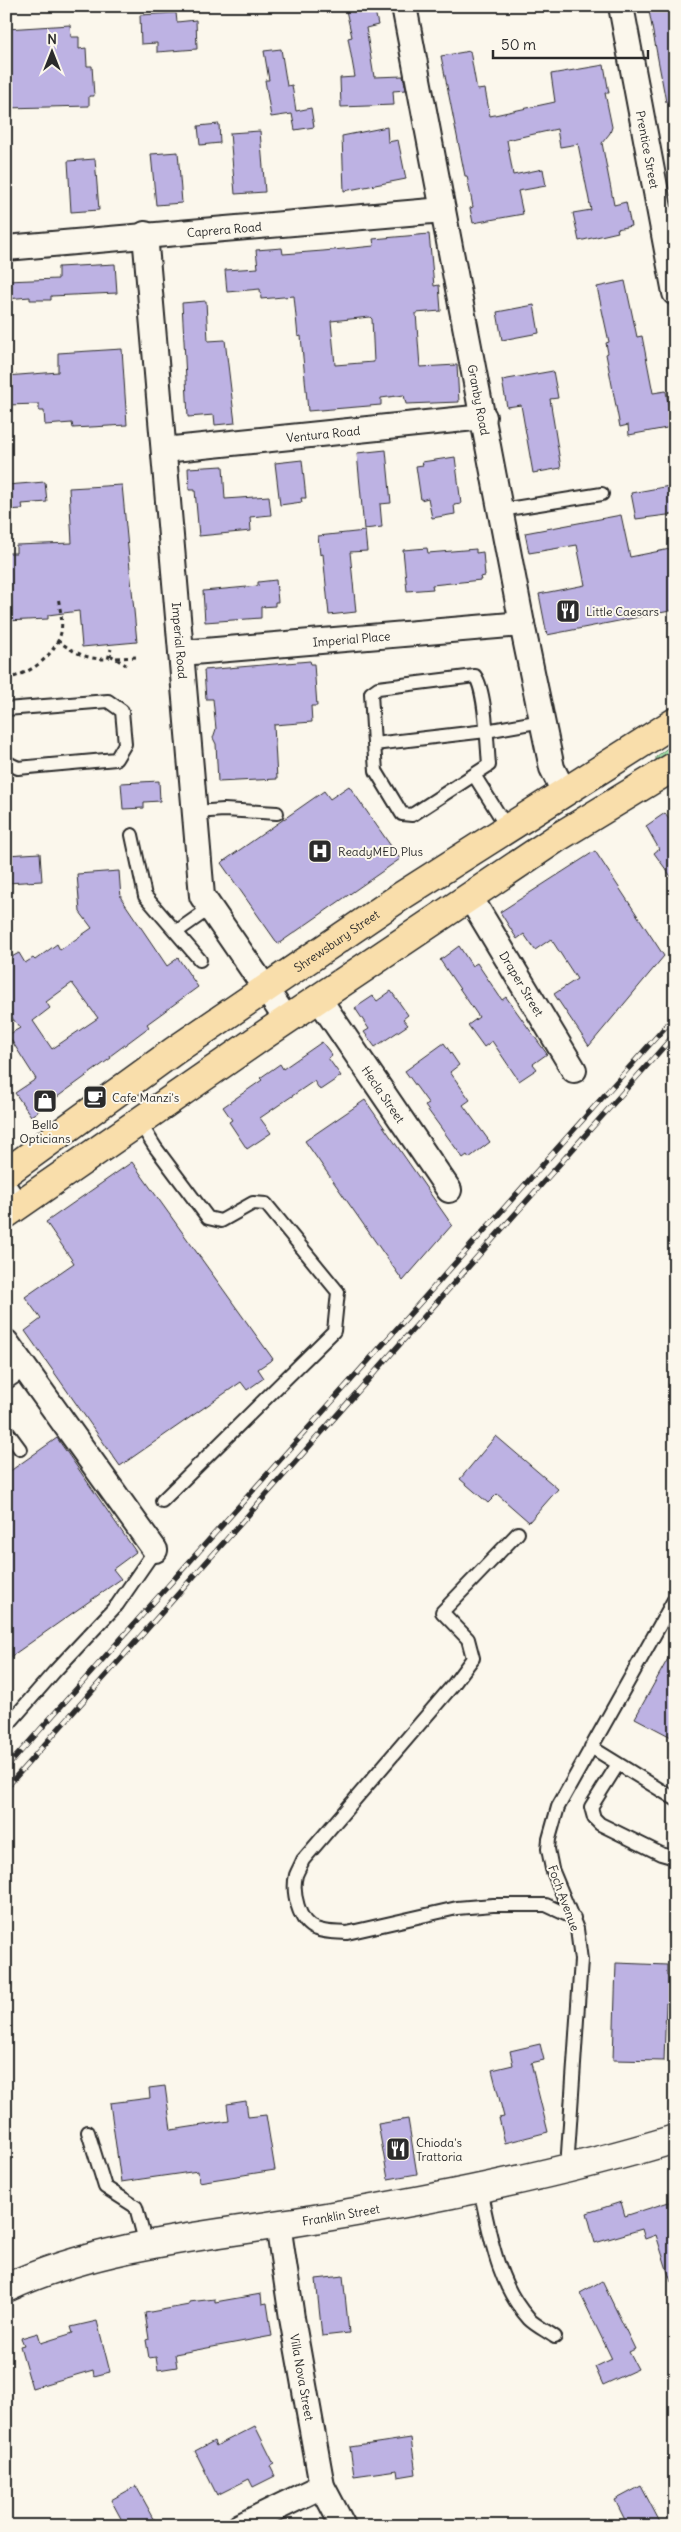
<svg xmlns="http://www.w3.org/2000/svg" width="681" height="2532" font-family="Delius,sans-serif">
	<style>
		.green { fill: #a1dfa6; stroke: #668568 }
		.building { fill: #bdb2e3; stroke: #2b2b2b; fill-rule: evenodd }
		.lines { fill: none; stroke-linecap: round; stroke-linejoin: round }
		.service-casing { stroke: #2b2b2b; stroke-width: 16 }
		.minor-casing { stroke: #2b2b2b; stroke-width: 28 }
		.secondary-casing { stroke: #2b2b2b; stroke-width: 31 }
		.primary-casing { stroke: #2b2b2b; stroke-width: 31 }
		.path { stroke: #2b2b2b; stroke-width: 3; stroke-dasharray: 4 4; stroke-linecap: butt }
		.service { stroke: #fbf7ec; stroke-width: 12 }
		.minor { stroke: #fbf7ec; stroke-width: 24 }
		.secondary { stroke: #fbf7ec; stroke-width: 28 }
		.primary { stroke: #f9deab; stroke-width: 28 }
		.rail-casing { stroke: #2b2b2b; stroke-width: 5.5 }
		.rail { stroke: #fbf7ec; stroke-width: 4; stroke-dasharray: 11; stroke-linecap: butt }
		.labels { text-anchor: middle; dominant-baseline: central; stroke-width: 4; stroke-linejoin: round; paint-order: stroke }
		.street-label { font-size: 12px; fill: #2b2b2b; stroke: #fbf7ec }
		.poi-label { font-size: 12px; fill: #2b2b2b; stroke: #fbf7ec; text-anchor: start }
	</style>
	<rect width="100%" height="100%" fill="#fbf7ec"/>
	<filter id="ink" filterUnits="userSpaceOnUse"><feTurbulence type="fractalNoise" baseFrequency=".02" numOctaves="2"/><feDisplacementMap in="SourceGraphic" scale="10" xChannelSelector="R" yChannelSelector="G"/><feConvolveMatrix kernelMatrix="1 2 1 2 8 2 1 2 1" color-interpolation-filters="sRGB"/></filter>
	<g filter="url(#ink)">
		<path class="green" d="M 675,742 L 675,751 L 659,761 L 656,760 L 656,757 Z"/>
		<path class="building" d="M 345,6 L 374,6 L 378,25 L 366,28 L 374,77 L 403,76 L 406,90 L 393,91 L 394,105 L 341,107 L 340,78 L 355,77 L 348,38 L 352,37 Z
			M 669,6 L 675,6 L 675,101 L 666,102 L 649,11 Z
			M 176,13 L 177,22 L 196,20 L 197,49 L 157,52 L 157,43 L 141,44 L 140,15 Z
			M 70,25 L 71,37 L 79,37 L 79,49 L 86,48 L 87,66 L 92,66 L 94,96 L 89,96 L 89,106 L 6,108 L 6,29 Z
			M 281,49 L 287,86 L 292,85 L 296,111 L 311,108 L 314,127 L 295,130 L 292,114 L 271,117 L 265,80 L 269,80 L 264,51 Z
			M 470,51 L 477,90 L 485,89 L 490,116 L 555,102 L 551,74 L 604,65 L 609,93 L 605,93 L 612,127 L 610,133 L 602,143 L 614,205 L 626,202 L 631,226 L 617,229 L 618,232 L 579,241 L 573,213 L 591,210 L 578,144 L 560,147 L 557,129 L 507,140 L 513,175 L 543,169 L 546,186 L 518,191 L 523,214 L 473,223 L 470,208 L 473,207 L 467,176 L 465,176 L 441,56 Z
			M 219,124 L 220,143 L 200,145 L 198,126 Z
			M 387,127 L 388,142 L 398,140 L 406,179 L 344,191 L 342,136 Z
			M 260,131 L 265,192 L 235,194 L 230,133 Z
			M 178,152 L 182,203 L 156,205 L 151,154 Z
			M 95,159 L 99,210 L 71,212 L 68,161 Z
			M 429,234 L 434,286 L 439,285 L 441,311 L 416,313 L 420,367 L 457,365 L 459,402 L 406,404 L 404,395 L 381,398 L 381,405 L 308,411 L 301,336 L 298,337 L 294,296 L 261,299 L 260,289 L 227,292 L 225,270 L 258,268 L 256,250 L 282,248 L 283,254 L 323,251 L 374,246 L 373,239 ZM 370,317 L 372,319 L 374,362 L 335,365 L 331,321 Z
			M 115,264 L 117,293 L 51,296 L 51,300 L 30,300 L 30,297 L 6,299 L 6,281 L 58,279 L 58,267 Z
			M 625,281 L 637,337 L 642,336 L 653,393 L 666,391 L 672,427 L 629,435 L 628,425 L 620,427 L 606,354 L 608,353 L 606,343 L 609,342 L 597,287 Z
			M 206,301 L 208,341 L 225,340 L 235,423 L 215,425 L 214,415 L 188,417 L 182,303 Z
			M 534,305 L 539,333 L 502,340 L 497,312 Z
			M 122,349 L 127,425 L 73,428 L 72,423 L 45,425 L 44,411 L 39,411 L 39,404 L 6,405 L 6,376 L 58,372 L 58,353 Z
			M 553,371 L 558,398 L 550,399 L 561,468 L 533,473 L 521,405 L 507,407 L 502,380 Z
			M 386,450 L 391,503 L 380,504 L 382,527 L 364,529 L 357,453 Z
			M 455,457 L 461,504 L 454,505 L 455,514 L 432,518 L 428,498 L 421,500 L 416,466 L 423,465 L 422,462 Z
			M 302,460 L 306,498 L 301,498 L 302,502 L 280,505 L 275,463 Z
			M 223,466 L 225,499 L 269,496 L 271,515 L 250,517 L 251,531 L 199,536 L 195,490 L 189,490 L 188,468 Z
			M 45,482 L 47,502 L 22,504 L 23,509 L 6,510 L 6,485 Z
			M 122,485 L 137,642 L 82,647 L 79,611 L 48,615 L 48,619 L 6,621 L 6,553 L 16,553 L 16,545 L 72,543 L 69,488 Z
			M 675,485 L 675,514 L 636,519 L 631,493 Z
			M 621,515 L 630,557 L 675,548 L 675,610 L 547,635 L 539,594 L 585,585 L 577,545 L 529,553 L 525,533 Z
			M 365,531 L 367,551 L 350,552 L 356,612 L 329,615 L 323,554 L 320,555 L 318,536 Z
			M 427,548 L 428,553 L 476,549 L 476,553 L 483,552 L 485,576 L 480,577 L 481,580 L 432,585 L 433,589 L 407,591 L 403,550 Z
			M 276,580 L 278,602 L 275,602 L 275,606 L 261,607 L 261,618 L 205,622 L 203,591 L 258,586 L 258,582 Z
			M 310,661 L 311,664 L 314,664 L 317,706 L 311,706 L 312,722 L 274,725 L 277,779 L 218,782 L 216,744 L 213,738 L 216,729 L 213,699 L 206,699 L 204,670 Z
			M 159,781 L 160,801 L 144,802 L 144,808 L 123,809 L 121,783 Z
			M 349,786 L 400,859 L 278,944 L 221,863 L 324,791 L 330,799 Z
			M 665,813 L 675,826 L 675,882 L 654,853 L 659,849 L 646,826 Z
			M 595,851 L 664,956 L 589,1046 L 554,994 L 577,979 L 551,939 L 535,950 L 524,934 L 517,939 L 500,912 Z
			M 40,853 L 42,881 L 6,883 L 6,855 Z
			M 119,871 L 121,898 L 167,966 L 178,958 L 198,987 L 147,1024 L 149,1027 L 110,1056 L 111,1058 L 31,1116 L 15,1093 L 36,1079 L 8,1035 L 20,1028 L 6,1010 L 6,960 L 19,953 L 25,963 L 33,958 L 35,960 L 57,944 L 60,950 L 92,928 L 80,912 L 77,874 ZM 72,983 L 98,1018 L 52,1049 L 33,1021 L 50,1008 L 46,1002 Z
			M 459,946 L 472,966 L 477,963 L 502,1000 L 506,997 L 547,1054 L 533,1064 L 537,1069 L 519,1081 L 492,1041 L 484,1047 L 468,1025 L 479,1017 L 440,960 Z
			M 391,991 L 408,1015 L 403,1019 L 408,1025 L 375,1047 L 364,1032 L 369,1029 L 355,1008 L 373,996 L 377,1001 Z
			M 322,1042 L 332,1055 L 328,1058 L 341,1076 L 320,1090 L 314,1081 L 260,1118 L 271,1133 L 247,1149 L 229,1122 L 232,1120 L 223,1107 L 262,1080 L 260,1078 L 280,1064 L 283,1069 Z
			M 444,1043 L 459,1065 L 450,1072 L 470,1100 L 463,1105 L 490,1142 L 469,1158 L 467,1155 L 463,1158 L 425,1106 L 429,1104 L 405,1071 Z
			M 365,1100 L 452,1225 L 403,1281 L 305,1141 Z
			M 132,1162 L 273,1359 L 258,1369 L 264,1378 L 247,1390 L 241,1382 L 120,1466 L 25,1331 L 41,1319 L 25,1297 L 74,1263 L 46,1222 Z
			M 496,1436 L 558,1489 L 529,1522 L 497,1494 L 488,1503 L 460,1479 Z
			M 57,1438 L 136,1552 L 113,1569 L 121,1579 L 6,1660 L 6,1474 Z
			M 675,1646 L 675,1739 L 635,1718 Z
			M 616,1963 L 667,1965 L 667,1976 L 675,1976 L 675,2003 L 666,2003 L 664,2061 L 613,2060 Z
			M 540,2044 L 544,2060 L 531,2063 L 548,2132 L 505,2143 L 499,2118 L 504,2117 L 492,2070 L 513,2065 L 510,2051 Z
			M 165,2086 L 171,2130 L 229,2121 L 227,2104 L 246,2101 L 248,2117 L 266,2115 L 275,2170 L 199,2182 L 198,2171 L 121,2182 L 110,2103 L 150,2098 L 149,2088 Z
			M 408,2119 L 417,2174 L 388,2179 L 378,2124 Z
			M 675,2200 L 675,2281 L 671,2282 L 656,2235 L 645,2239 L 642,2229 L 595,2243 L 587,2213 L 621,2202 L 625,2216 Z
			M 343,2276 L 349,2333 L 322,2336 L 316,2279 Z
			M 602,2281 L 635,2349 L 629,2352 L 638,2369 L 603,2385 L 595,2367 L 612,2359 L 580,2293 Z
			M 261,2294 L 262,2304 L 267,2303 L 272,2336 L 175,2354 L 177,2367 L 158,2370 L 156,2357 L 149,2358 L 146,2340 L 149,2339 L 145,2313 L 189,2305 L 189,2302 L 215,2299 L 215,2302 Z
			M 97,2321 L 110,2372 L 94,2376 L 93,2370 L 32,2388 L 20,2346 L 24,2345 L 21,2338 L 38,2333 L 41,2343 L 73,2333 L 71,2327 Z
			M 255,2426 L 274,2464 L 270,2466 L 275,2476 L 253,2487 L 249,2479 L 217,2495 L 195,2451 L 214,2441 L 216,2446 Z
			M 411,2438 L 416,2474 L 398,2477 L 397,2470 L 354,2476 L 350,2447 Z
			M 136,2486 L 158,2526 L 125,2526 L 111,2500 Z
			M 641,2486 L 662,2526 L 628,2526 L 615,2500 Z"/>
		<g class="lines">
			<g class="service-casing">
				<path id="service" d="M 501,510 L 602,494
					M 6,709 L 108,701 L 122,711 L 125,744 L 116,759 L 18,768 L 6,762
					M 374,744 L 371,693 L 378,688 L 475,676 C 486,691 487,744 489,765 L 412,815 L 402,814 L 376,771 L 374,744 L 486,731 L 542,721
					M 474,775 L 508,829
					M 195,812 L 224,810 L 277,813
					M 132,835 L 145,896 L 200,960
					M 176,932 L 210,908
					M 140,1123 L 155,1147 L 208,1218 L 221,1221 L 253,1203 L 266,1204 L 338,1292 L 334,1331 L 162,1501
					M 6,1383 L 25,1370
					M 6,1430 L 20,1449
					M 518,1533 L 442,1612 L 468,1639 L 473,1658 L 453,1685 L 303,1860 C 301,1865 298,1870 296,1875 C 292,1891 298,1923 316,1929 C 326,1933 337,1932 347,1933 L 457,1908 L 493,1905 L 546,1905 L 574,1918
					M 6,1727 L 55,1671 L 117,1605 L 155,1550
					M 591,1747 L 675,1799
					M 618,1764 L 591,1807 L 594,1818 L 600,1824 L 661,1854 L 675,1858
					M 88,2132 L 105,2187 L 136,2207 L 146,2245
					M 567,2168 L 581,1960 L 577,1929 L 552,1869 L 548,1849 L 549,1839 L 558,1807 L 675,1598
					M 480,2189 C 490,2234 497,2284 529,2319 C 536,2326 547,2331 555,2337"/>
			</g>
			<g class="minor-casing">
				<g id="minor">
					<path id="s1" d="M 404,6 L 522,624 L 552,768 L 564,792"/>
					<path id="s2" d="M 621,6 L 675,293"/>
					<path id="s3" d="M 145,234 L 202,896 L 287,1020"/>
					<path id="s4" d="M 6,248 L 443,210"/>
					<path id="s5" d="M 164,450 L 484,417"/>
					<path id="s6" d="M 181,653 L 522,624"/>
					<path id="s7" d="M 470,897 L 574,1070"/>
					<path id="s8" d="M 319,999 L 449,1190"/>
					<path d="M 6,1190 L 17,1206"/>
					<path d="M 6,1342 L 155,1550"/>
					<path id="s9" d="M 278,2224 L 292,2318 L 322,2486 L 343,2526"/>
					<path d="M 240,2526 L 322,2486"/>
				</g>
			</g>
			<g class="secondary-casing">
				<g id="secondary">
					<path id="s10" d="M 6,2288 C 99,2244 214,2235 314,2219 C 436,2199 557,2175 675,2139"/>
				</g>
			</g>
			<g class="primary-casing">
				<g id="primary">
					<path id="s11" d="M 6,1173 L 174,1051 L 403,895 L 675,722"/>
					<path d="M 6,1214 L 267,1033 L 560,836 L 675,766"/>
				</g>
			</g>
			<path class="path" d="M 57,640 C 73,652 87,660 108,659 L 111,649
				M 110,655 L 126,665
				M 116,658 L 138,657
				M 6,679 C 29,674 51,659 60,636 C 64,625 60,609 58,597"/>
			<use href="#service" class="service"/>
			<use href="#minor" class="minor"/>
			<use href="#secondary" class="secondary"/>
			<use href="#primary" class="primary"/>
			<g class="rail-casing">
				<path id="rail" d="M 6,1768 L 675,1016
					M 6,1788 L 675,1034"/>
			</g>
			<use href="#rail" class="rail"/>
		</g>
	</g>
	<defs>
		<g id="restaurant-square" transform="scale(1.25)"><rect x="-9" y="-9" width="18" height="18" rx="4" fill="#2b2b2b" stroke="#fbf7ec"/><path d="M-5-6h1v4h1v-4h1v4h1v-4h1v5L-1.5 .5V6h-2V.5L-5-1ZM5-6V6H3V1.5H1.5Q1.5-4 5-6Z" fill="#fff"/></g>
		<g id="hospital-square" transform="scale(1.25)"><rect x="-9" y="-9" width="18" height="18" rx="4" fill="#2b2b2b" stroke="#fbf7ec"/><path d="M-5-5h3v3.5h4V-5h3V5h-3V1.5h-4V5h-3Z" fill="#fff"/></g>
		<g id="cafe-square" transform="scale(1.25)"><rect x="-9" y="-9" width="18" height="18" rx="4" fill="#2b2b2b" stroke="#fbf7ec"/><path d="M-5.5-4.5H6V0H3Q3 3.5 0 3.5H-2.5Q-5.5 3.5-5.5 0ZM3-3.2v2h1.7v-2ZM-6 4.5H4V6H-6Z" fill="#fff"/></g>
		<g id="shop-square" transform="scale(1.25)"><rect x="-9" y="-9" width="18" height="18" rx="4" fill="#2b2b2b" stroke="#fbf7ec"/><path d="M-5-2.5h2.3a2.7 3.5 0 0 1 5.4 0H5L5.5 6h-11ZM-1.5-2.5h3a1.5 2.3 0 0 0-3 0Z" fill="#fff"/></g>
	</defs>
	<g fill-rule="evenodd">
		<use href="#restaurant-square" x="568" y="611"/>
		<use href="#hospital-square" x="320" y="851"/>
		<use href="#cafe-square" x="95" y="1097"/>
		<use href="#shop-square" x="45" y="1101"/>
		<use href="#restaurant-square" x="398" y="2149"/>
	</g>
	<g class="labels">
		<g class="street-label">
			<text stroke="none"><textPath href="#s2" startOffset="146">Prentice Street</textPath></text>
			<text stroke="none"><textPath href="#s4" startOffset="219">Caprera Road</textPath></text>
			<text stroke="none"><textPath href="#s1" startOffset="401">Granby Road</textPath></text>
			<text stroke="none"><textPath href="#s5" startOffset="160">Ventura Road</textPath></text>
			<text stroke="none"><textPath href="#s6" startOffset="171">Imperial Place</textPath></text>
			<text stroke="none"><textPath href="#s3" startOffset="408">Imperial Road</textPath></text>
			<text stroke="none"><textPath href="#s11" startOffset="404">Shrewsbury Street</textPath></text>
			<text stroke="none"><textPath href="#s7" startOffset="101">Draper Street</textPath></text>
			<text stroke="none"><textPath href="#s8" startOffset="115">Hecla Street</textPath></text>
			<text transform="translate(564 1898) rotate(70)">Foch Avenue</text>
			<text stroke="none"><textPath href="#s10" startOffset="344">Franklin Street</textPath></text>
			<text stroke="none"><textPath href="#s9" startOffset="155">Villa Nova Street</textPath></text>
		</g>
		<g class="poi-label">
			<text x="586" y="611">Little Caesars</text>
			<text x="338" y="851">ReadyMED Plus</text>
			<text x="112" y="1097">Cafe Manzi's</text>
			<text x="45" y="1124" text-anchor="middle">Bello<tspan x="45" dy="14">Opticians</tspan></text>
			<text x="416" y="2142">Chioda's<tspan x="416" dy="14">Trattoria</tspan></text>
		</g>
	</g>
	<rect width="681" height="2532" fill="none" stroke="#fbf7ec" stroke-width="25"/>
	<rect x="12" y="12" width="656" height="2507" fill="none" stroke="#2b2b2b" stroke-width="2" filter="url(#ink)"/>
	<g transform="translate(52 52)" stroke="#fbf7ec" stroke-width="4" paint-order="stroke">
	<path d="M0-4L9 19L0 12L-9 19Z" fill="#2b2b2b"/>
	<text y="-8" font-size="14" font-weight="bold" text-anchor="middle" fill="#2b2b2b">N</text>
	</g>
	<path d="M493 50v8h155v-8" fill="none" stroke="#2b2b2b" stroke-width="2.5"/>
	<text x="501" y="50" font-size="15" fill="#2b2b2b" stroke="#fbf7ec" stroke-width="4" paint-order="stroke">50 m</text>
</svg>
